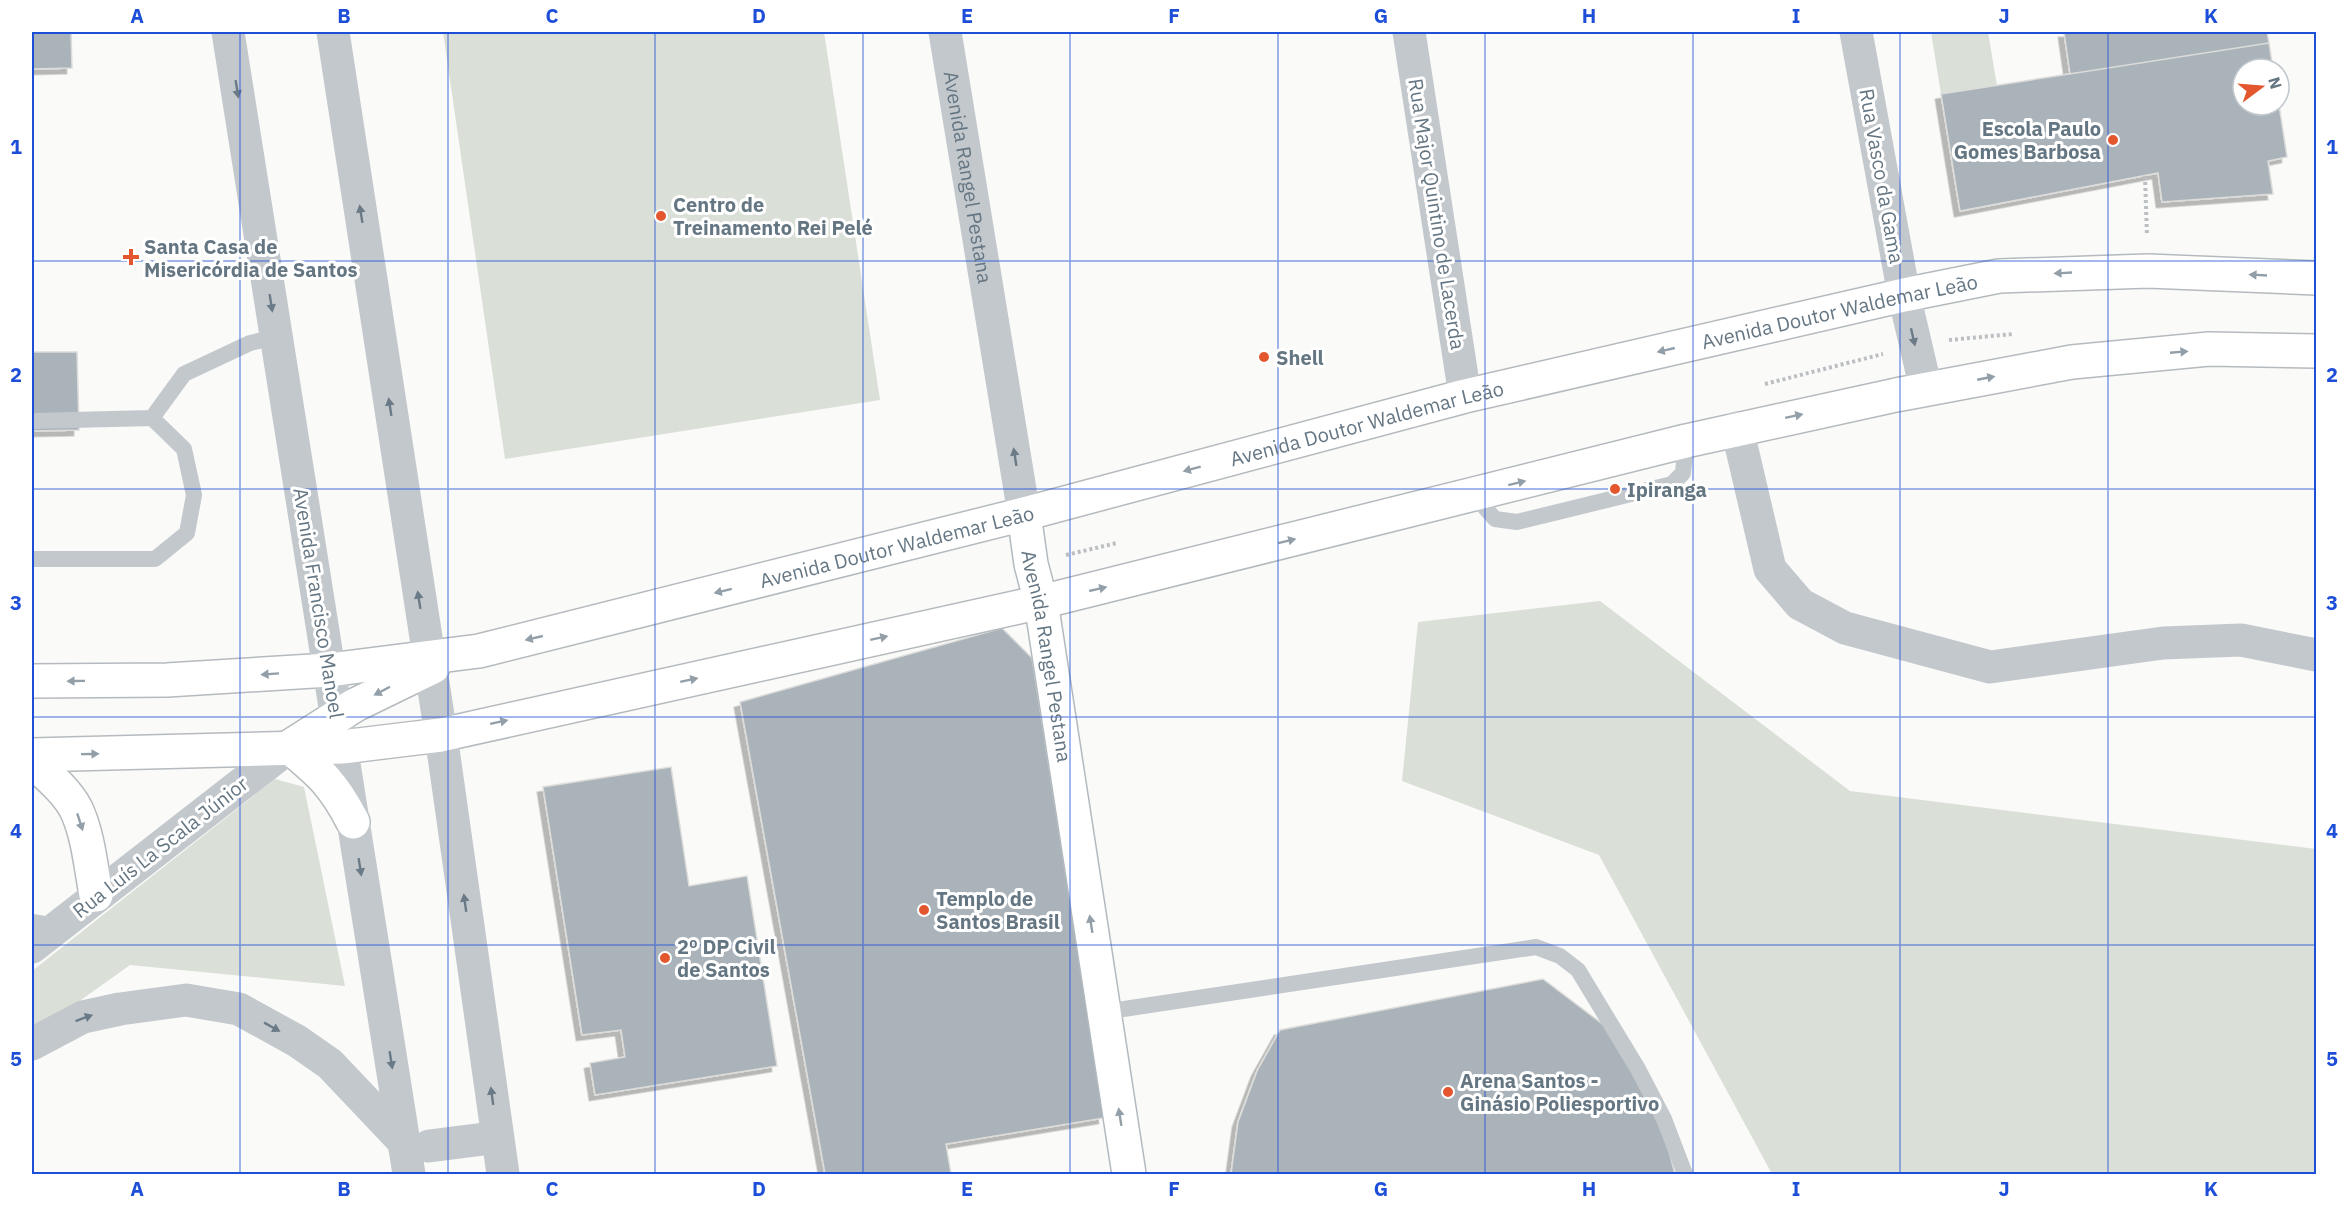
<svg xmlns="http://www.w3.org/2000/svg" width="2348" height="1206" font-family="'IBM Plex Sans',sans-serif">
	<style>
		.green { fill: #dadfd7 }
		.building { fill: #aab3b9; stroke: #dcdcda; stroke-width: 1.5; filter: url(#shadow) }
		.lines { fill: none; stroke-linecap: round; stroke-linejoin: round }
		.secondary-casing { stroke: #b3babf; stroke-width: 36 }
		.primary-casing { stroke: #b5babe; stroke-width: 36 }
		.path { stroke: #bbbfc2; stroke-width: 4; stroke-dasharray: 3 3; stroke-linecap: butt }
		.service { stroke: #c3c8cc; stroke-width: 16 }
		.minor { stroke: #c3c8cc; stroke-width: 33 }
		.tertiary { stroke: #c3c8cc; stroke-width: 33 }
		.secondary { stroke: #fff; stroke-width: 33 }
		.primary { stroke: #fff; stroke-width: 33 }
		.tertiary-bridge { stroke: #c3c8cc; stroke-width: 33 }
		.oneway { fill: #6a7a87 }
		.oneway2 { fill: #939fa8 }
		.grid { fill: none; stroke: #1d4ed8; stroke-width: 1.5; stroke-opacity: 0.55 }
		.poi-dot { fill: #e4572e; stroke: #fff; stroke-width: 2 }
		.labels { text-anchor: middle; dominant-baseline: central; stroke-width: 6; stroke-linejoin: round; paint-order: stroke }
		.poi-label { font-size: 20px; font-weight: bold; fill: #657683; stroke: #fff; text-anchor: start }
		.street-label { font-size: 20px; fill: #657683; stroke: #fff }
		.neatline { fill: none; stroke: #1d4ed8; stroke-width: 2 }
		.grid-label { font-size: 20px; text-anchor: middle; font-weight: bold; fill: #1d4ed8 }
	</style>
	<defs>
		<filter id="shadow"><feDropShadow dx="-5.5" dy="5.5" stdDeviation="0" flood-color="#0004"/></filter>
	</defs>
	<rect width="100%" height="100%" fill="#fafaf8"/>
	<path class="green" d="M 443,32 L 824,32 L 880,400 L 505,459 Z
		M 1931,32 L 1988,32 L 1997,86 L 1941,94 Z
		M 1600,601 L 1850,791 L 2316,849 L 2316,1174 L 1772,1174 L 1599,855 L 1402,781 L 1418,622 Z
		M 275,779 L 304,787 L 345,986 L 130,965 L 32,1035 L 32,971 Z"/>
	<path class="building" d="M 32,32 L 71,32 L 72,68 L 32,69 Z
		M 2064,32 L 2267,32 L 2269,43 L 2070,74 Z
		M 2269,43 L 2273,69 L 2243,69 L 2243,105 L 2279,105 L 2287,157 L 2268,161 L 2273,194 L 2162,202 L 2158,173 L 1960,211 L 1941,94 Z
		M 32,352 L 77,352 L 79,430 L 32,431 Z
		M 1002,628 L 1032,658 L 1104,1118 L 946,1144 L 951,1174 L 825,1174 L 740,702 Z
		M 671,767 L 689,886 L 747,876 L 777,1066 L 595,1095 L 590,1063 L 625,1057 L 621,1030 L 582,1035 L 543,787 Z
		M 1543,979 L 1609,1029 L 1659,1114 L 1675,1174 L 1231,1174 L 1238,1122 L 1257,1071 L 1280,1030 Z"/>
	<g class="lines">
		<g class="secondary-casing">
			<g id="secondary">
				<path id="s2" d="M 1024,514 L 1031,564 L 1041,602 L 1129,1174"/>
			</g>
		</g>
		<g class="primary-casing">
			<g id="primary">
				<path id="s3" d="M 32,681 L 167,680 L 329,670 L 479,651 L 1024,514 L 1465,396 L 1904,295 L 1999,276 L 2148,271 L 2316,278"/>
				<path d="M 289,747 L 355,705 L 433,667"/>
				<path d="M 289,747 C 321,773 334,785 353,822"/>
				<path d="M 32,755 L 342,747 L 441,735 L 1041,602 L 1686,441 L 1896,395 L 2072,362 L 2209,349 L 2316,351"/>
				<path d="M 32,761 C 47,775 66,790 76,809 C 88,834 91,867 96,895"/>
			</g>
		</g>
		<path class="path" d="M 2145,176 L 2147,236
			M 1949,340 L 2013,334
			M 1765,384 L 1883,354
			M 1066,555 L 1117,543"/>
		<path class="service" d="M 152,418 L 184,374 L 250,343 L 276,337
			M 32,421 L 152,418 L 184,449 L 194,495 L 187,533 L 155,559 L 32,559
			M 1473,494 L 1495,519 L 1517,522 L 1672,484 L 1683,473 L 1686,441
			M 32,922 L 57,926
			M 1104,1012 L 1536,947 L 1560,956 L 1578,970 L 1638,1069 L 1664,1119 L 1685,1174"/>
		<path class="minor" d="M 1409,32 L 1465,396
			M 1856,32 L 1904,295 L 1926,389
			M 1737,428 L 1770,569 L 1800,604 L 1845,628 L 1990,667 L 2163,643 L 2241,640 L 2316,655"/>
		<g class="tertiary">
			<path d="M 228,32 L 409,1174"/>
			<path d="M 333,32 L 441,735 L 503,1174"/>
			<path id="s1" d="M 945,32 L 1024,514"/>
			<path d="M 32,947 L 289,747"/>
			<path d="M 32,1044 L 83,1017 L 120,1009 L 186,1000 L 239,1009 L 297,1041 L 330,1064 L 403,1141"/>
		</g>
		<use href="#secondary" class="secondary"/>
		<use href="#primary" class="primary"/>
		<path class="tertiary-bridge" d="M 429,1146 L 484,1139"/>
	</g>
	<defs><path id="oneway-solid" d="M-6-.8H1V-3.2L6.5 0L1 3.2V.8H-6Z" transform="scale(1.5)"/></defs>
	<g class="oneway">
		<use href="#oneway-solid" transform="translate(237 89) rotate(81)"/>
		<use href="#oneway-solid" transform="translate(361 214) rotate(-99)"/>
		<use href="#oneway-solid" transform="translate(271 303) rotate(81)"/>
		<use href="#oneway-solid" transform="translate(1913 337) rotate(77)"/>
		<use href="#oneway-solid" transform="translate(390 407) rotate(-99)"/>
		<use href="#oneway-solid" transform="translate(1015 457) rotate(-99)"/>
		<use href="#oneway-solid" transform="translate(419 600) rotate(-99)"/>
		<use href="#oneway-solid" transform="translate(360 867) rotate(81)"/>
		<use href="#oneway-solid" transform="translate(465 903) rotate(-98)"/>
		<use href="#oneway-solid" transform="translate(84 1018) rotate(-20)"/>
		<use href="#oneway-solid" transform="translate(272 1027) rotate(29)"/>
		<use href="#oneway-solid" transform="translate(391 1060) rotate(81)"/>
		<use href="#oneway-solid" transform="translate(492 1096) rotate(-98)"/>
	</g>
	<g class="oneway2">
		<use href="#oneway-solid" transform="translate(2063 273) rotate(177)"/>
		<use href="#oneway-solid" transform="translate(2258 275) rotate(-177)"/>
		<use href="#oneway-solid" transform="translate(1666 350) rotate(167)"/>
		<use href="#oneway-solid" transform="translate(2179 352) rotate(-5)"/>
		<use href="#oneway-solid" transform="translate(1986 378) rotate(-11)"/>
		<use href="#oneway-solid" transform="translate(1794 416) rotate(-12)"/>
		<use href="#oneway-solid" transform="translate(1192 469) rotate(165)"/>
		<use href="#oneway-solid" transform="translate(1517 483) rotate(-14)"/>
		<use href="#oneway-solid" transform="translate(1287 541) rotate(-14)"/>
		<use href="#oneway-solid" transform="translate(1098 589) rotate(-13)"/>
		<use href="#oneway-solid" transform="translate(723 591) rotate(166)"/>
		<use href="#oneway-solid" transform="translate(534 638) rotate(167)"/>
		<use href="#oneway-solid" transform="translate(879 638) rotate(-12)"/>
		<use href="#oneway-solid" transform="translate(270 674) rotate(176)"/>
		<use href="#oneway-solid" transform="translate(689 680) rotate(-12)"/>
		<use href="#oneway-solid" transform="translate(76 681) rotate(179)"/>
		<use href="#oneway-solid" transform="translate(382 691) rotate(152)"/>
		<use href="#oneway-solid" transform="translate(499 722) rotate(-12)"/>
		<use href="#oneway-solid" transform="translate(90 754) rotate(-1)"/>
		<use href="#oneway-solid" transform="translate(80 822) rotate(72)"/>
		<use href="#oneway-solid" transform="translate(1091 924) rotate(-99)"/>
		<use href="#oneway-solid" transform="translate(1120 1117) rotate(-99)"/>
	</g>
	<path class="grid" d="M 240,32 L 240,1174M 448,32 L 448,1174M 655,32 L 655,1174M 863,32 L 863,1174M 1070,32 L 1070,1174M 1278,32 L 1278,1174M 1485,32 L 1485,1174M 1693,32 L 1693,1174M 1900,32 L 1900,1174M 2108,32 L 2108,1174M 32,261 L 2316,261M 32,489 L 2316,489M 32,717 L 2316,717M 32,945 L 2316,945"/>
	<g class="poi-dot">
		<circle cx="2113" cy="140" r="6"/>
		<circle cx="661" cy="216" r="6"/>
		<path d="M128 248h6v6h6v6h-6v6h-6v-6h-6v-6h6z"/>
		<circle cx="1264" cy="357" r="6"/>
		<circle cx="1615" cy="489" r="6"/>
		<circle cx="924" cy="910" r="6"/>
		<circle cx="665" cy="958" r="6"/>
		<circle cx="1448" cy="1092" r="6"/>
	</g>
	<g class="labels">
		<g class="poi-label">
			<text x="2101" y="128" text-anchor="end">Escola Paulo<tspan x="2101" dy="23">Gomes Barbosa</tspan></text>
			<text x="673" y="204">Centro de<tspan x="673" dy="23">Treinamento Rei Pelé</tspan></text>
			<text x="144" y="246">Santa Casa de<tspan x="144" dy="23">Misericórdia de Santos</tspan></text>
			<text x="1276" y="357">Shell</text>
			<text x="1627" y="489">Ipiranga</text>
			<text x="936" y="898">Templo de<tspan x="936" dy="23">Santos Brasil</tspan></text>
			<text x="677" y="946">2º DP Civil<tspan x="677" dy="23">de Santos</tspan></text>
			<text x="1460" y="1080">Arena Santos -<tspan x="1460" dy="23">Ginásio Poliesportivo</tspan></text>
		</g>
		<g class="street-label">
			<text transform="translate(1882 176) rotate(80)">Rua Vasco da Gama</text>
			<text stroke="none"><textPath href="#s1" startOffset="147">Avenida Rangel Pestana</textPath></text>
			<text transform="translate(1437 214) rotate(81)">Rua Major Quintino de Lacerda</text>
			<text stroke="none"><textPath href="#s3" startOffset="1851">Avenida Doutor Waldemar Leão</textPath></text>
			<text stroke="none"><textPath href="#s3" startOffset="1365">Avenida Doutor Waldemar Leão</textPath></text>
			<text stroke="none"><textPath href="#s3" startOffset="879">Avenida Doutor Waldemar Leão</textPath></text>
			<text transform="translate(319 603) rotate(81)">Avenida Francisco Manoel</text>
			<text stroke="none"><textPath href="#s2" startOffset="144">Avenida Rangel Pestana</textPath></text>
			<text transform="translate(160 847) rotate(-38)">Rua Luís La Scala Júnior</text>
		</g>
	</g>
	<rect width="2348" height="1206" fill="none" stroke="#ffffff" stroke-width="66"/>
	<g transform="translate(2261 87) rotate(74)"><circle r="28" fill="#ffffff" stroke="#c1c8cd" stroke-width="1.5"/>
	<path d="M0-4.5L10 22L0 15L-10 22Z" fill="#e4572e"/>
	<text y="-9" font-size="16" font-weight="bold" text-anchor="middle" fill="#657683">N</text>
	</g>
	<rect x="33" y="33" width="2282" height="1140" class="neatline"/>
	<g class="grid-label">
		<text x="137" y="23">A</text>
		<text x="344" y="23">B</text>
		<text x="552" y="23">C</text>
		<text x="759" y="23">D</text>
		<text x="967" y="23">E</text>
		<text x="1174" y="23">F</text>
		<text x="1381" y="23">G</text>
		<text x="1589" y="23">H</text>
		<text x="1796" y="23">I</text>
		<text x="2004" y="23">J</text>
		<text x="2211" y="23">K</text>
		<text x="16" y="154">1</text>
		<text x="2332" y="154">1</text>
		<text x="16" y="382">2</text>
		<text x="2332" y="382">2</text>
		<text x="16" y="610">3</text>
		<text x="2332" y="610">3</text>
		<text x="16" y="838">4</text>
		<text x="2332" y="838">4</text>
		<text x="16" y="1066">5</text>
		<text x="2332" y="1066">5</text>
		<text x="137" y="1196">A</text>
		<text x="344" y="1196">B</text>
		<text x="552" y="1196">C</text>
		<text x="759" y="1196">D</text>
		<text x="967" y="1196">E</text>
		<text x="1174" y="1196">F</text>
		<text x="1381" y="1196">G</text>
		<text x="1589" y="1196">H</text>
		<text x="1796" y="1196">I</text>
		<text x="2004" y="1196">J</text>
		<text x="2211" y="1196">K</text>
	</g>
</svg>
